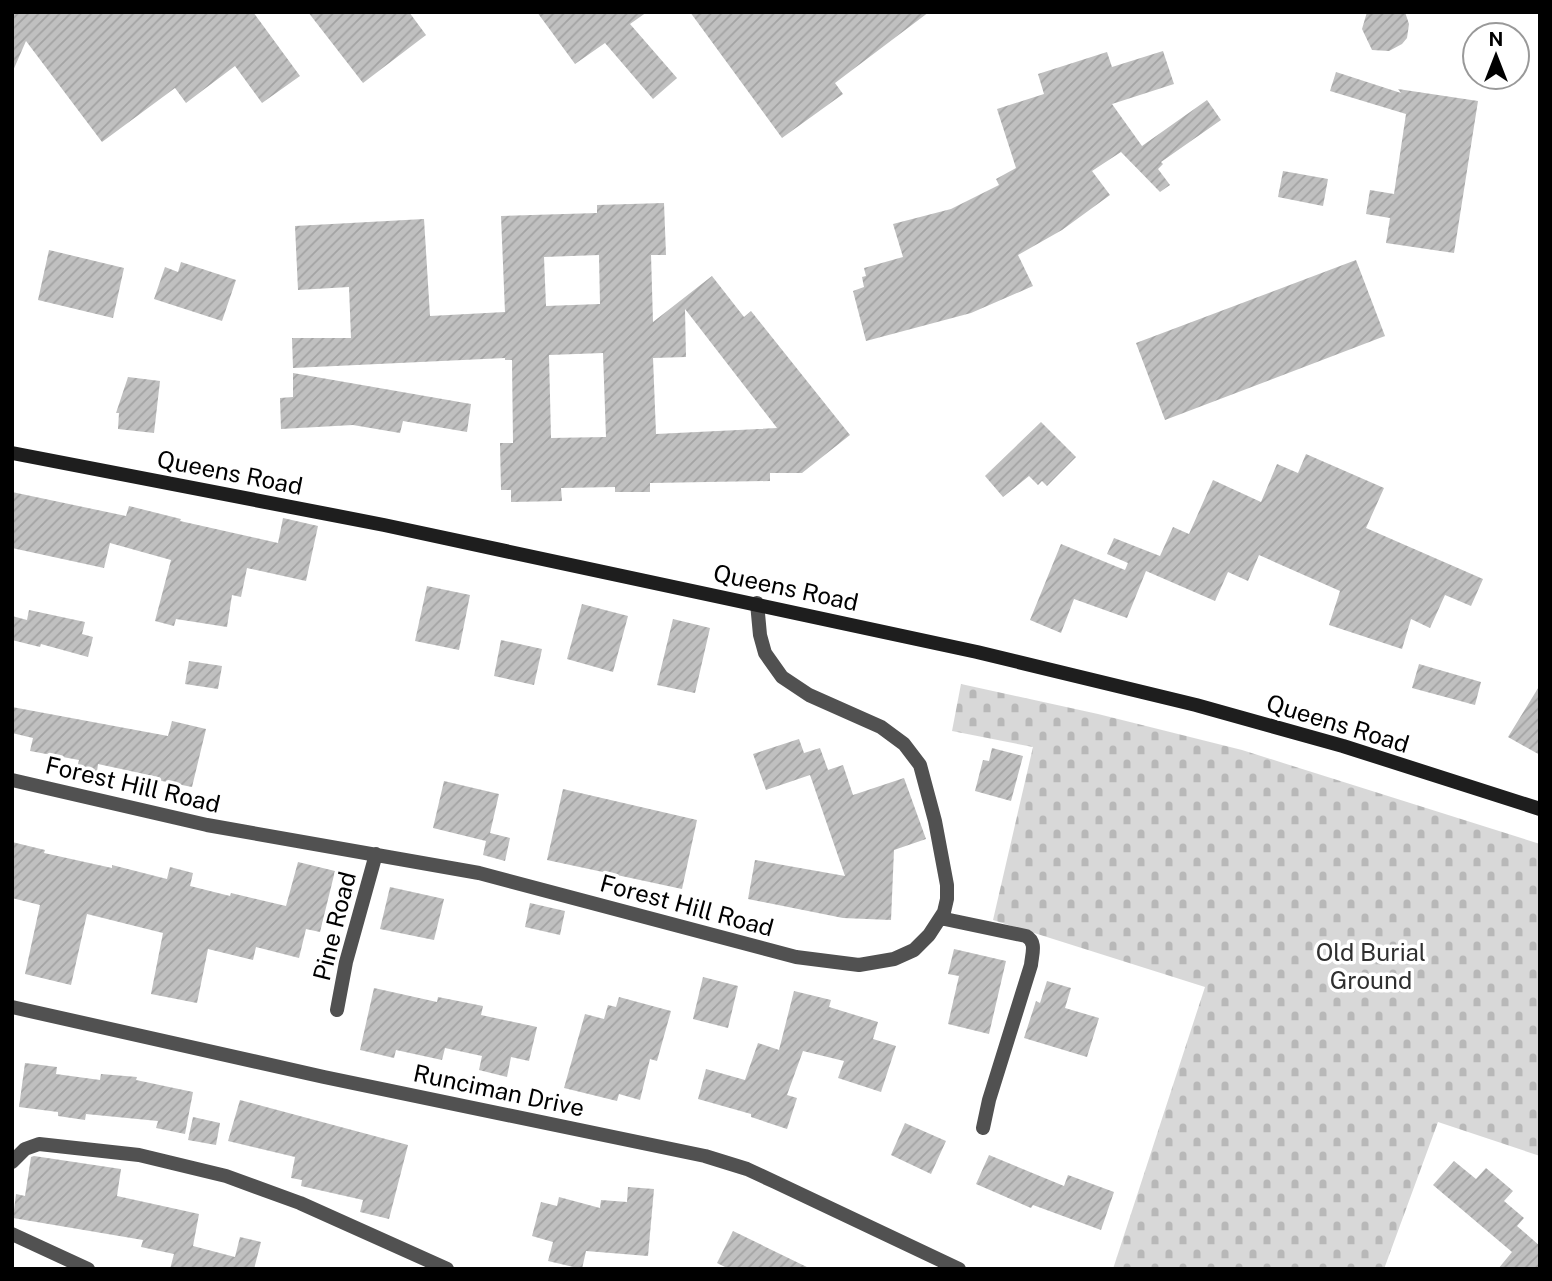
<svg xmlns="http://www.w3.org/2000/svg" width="1552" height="1281" font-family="'Public Sans',sans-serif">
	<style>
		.cemetery { fill: url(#cemetery-stones) }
		.building { fill: url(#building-hatch); fill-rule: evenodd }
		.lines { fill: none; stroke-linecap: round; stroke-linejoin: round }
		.minor { stroke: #515151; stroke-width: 14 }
		.secondary { stroke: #1e1e1e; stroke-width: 14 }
		.labels { text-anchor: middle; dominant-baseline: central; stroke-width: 7; stroke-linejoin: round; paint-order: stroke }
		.street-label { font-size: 24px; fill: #000; stroke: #fff }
		.park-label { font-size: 24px; fill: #2f2f2f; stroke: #fff }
	</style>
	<defs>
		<pattern id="cemetery-stones" width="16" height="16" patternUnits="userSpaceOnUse" patternTransform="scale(1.75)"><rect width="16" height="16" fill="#d8d8d8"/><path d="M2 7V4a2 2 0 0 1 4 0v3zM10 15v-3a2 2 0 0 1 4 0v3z" fill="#b8b8b8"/></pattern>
		<pattern id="building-hatch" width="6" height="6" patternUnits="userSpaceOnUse" patternTransform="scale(1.75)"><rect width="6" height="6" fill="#c0c0c0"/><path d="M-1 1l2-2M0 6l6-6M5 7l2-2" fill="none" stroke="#a3a3a3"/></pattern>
	</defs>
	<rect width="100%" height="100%" fill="#fff"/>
	<path class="cemetery" d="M 961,684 L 1098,714 L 1242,750 L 1540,844 L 1540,1156 L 1438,1122 L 1384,1269 L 1113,1269 L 1205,987 L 993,920 L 1033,747 L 952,731 Z"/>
	<path class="building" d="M 12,12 L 253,12 L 300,76 L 262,103 L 235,66 L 186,103 L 175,88 L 102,142 L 26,41 L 12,73 Z
		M 308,12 L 409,12 L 426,35 L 363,83 Z
		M 537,12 L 647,12 L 630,24 L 677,78 L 653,99 L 605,43 L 575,64 Z
		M 690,12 L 929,12 L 835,83 L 843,94 L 782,138 Z
		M 1367,12 L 1405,12 L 1409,24 L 1407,38 L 1402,44 L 1389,51 L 1372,50 L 1362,29 Z
		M 1163,51 L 1174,84 L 1112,104 L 1142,146 L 1207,100 L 1221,120 L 1161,162 L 1163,164 L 1158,169 L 1170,185 L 1160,192 L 1121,152 L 1092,171 L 1110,195 L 1062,230 L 1018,255 L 1033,286 L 971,313 L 866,341 L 853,291 L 864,287 L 862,277 L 866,276 L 864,268 L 903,257 L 893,224 L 951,209 L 999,185 L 996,179 L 1016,168 L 997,109 L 1044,94 L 1038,74 L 1107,52 L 1112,67 Z
		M 1336,72 L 1401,93 L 1398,89 L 1478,101 L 1454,253 L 1386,243 L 1390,218 L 1366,214 L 1370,190 L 1394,194 L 1406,114 L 1330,91 Z
		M 1283,171 L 1328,179 L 1323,206 L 1278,197 Z
		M 664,203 L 666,255 L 651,255 L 653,322 L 712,276 L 744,317 L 751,311 L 850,435 L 802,473 L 770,473 L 770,481 L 650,483 L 650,492 L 615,492 L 615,487 L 561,488 L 562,501 L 511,502 L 511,490 L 501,490 L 500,443 L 513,443 L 512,360 L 505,360 L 505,358 L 293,368 L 292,338 L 351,338 L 349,287 L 298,290 L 295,226 L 424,219 L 430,316 L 505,312 L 501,216 L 597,213 L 597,205 ZM 599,255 L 600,304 L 546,306 L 544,257 ZM 685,309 L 777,428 L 656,434 L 653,358 L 686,357 ZM 603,353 L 606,437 L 551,438 L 549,355 Z
		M 49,250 L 124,268 L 113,318 L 38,300 Z
		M 1356,260 L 1385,336 L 1165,420 L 1136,343 Z
		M 181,262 L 236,280 L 222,321 L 154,299 L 165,267 L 178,272 Z
		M 293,373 L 471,404 L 467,432 L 403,421 L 400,433 L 353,425 L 281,429 L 280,398 L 293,397 Z
		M 128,377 L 160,381 L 154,433 L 118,429 L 119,413 L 116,413 Z
		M 1041,422 L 1076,457 L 1047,486 L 1042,481 L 1038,485 L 1029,476 L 1003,497 L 985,476 Z
		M 1306,454 L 1384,488 L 1366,528 L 1483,579 L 1471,606 L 1445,595 L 1430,628 L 1411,619 L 1402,649 L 1329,625 L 1340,591 L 1259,555 L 1248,581 L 1228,572 L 1215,601 L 1146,571 L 1127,618 L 1074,599 L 1061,633 L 1030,620 L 1061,544 L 1125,570 L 1128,563 L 1107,554 L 1114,538 L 1160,556 L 1173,527 L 1189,534 L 1213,480 L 1261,502 L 1277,464 L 1298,473 Z
		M 12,492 L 126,516 L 129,506 L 181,519 L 180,521 L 278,543 L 283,518 L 318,526 L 306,581 L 247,568 L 241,597 L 232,595 L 227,627 L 176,619 L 174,626 L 155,621 L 171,560 L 110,543 L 104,568 L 12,548 Z
		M 427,586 L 470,595 L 459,650 L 415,641 Z
		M 582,604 L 628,616 L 613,672 L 567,659 Z
		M 29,610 L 85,622 L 82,634 L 93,637 L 88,657 L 41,644 L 40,647 L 12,640 L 12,616 L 27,620 Z
		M 673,619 L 710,628 L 695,693 L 657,685 Z
		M 501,640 L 542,649 L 534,685 L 494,676 Z
		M 189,661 L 222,666 L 218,689 L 185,684 Z
		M 1419,664 L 1481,682 L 1475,705 L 1412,688 Z
		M 1540,685 L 1540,755 L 1508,737 Z
		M 12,707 L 168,736 L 172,721 L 206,729 L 192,787 L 157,780 L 158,777 L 98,764 L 97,772 L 77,768 L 79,760 L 30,751 L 33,738 L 12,733 Z
		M 799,739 L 804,753 L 820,748 L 828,770 L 843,765 L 853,795 L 904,778 L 926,839 L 894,850 L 891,920 L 843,918 L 748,899 L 755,860 L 845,876 L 810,775 L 766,790 L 753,754 Z
		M 992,748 L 1023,756 L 1011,801 L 975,791 L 983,760 L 989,761 Z
		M 444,781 L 499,794 L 490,833 L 510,838 L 505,861 L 483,855 L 486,841 L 433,828 Z
		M 563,789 L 697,820 L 682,889 L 547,860 Z
		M 12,842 L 45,850 L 44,853 L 112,868 L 112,865 L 167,879 L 170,867 L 193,873 L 190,886 L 230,896 L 231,893 L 286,906 L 298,862 L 335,871 L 320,932 L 306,929 L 299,958 L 256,947 L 253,960 L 208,949 L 197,1003 L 151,994 L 163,933 L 87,914 L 71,985 L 25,974 L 40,905 L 12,898 Z
		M 390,887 L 444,899 L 434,940 L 380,929 Z
		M 530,903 L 565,911 L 560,935 L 525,927 Z
		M 954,949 L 1006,961 L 989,1034 L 948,1024 L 959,976 L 948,974 Z
		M 703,977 L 738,986 L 728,1028 L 693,1019 Z
		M 1047,981 L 1071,988 L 1065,1008 L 1099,1018 L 1087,1057 L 1024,1038 L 1036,1001 L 1040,1003 Z
		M 374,988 L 437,1002 L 438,997 L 483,1006 L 481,1015 L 537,1027 L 529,1061 L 511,1057 L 507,1077 L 479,1070 L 482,1056 L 445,1048 L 442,1060 L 396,1050 L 394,1058 L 360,1050 Z
		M 794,991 L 831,1000 L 829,1007 L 878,1022 L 873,1039 L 896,1046 L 881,1092 L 838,1078 L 844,1061 L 803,1051 L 787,1095 L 797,1098 L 787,1129 L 751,1117 L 751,1114 L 698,1099 L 706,1069 L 745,1080 L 758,1043 L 779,1050 Z
		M 619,997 L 671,1011 L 657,1061 L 650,1059 L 640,1100 L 619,1094 L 617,1101 L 564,1088 L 585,1014 L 604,1019 L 608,1005 L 616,1007 Z
		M 25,1063 L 57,1067 L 56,1074 L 100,1080 L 101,1074 L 137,1077 L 136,1080 L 193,1092 L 185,1134 L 156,1128 L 158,1121 L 86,1114 L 85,1120 L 58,1116 L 58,1112 L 19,1107 Z
		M 240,1100 L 408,1145 L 389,1219 L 360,1212 L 363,1200 L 301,1186 L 302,1180 L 291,1178 L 295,1157 L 228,1141 Z
		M 193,1117 L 220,1123 L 216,1145 L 188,1140 Z
		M 905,1123 L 946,1141 L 931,1174 L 891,1155 Z
		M 989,1155 L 1064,1186 L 1068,1175 L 1114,1192 L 1101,1230 L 1033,1205 L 1031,1208 L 976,1184 Z
		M 34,1156 L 121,1169 L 117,1196 L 199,1214 L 193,1246 L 235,1257 L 240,1237 L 261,1242 L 254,1269 L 170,1269 L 174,1254 L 141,1247 L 143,1240 L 13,1218 L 16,1194 L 25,1196 L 31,1157 Z
		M 1454,1161 L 1476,1179 L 1486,1168 L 1513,1191 L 1504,1201 L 1524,1218 L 1517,1226 L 1540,1246 L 1540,1269 L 1498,1269 L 1512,1252 L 1433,1185 Z
		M 628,1187 L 654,1189 L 648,1256 L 586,1251 L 582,1269 L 548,1261 L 553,1242 L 532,1236 L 541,1202 L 557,1206 L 559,1197 L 600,1208 L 601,1200 L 627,1202 Z
		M 733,1231 L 811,1269 L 729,1269 L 717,1263 Z"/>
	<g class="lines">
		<path class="minor" d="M 12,780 L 207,825 L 479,873 L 796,957 L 859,965 L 894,959 L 914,950 L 929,935 L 944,912 L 947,899 L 947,885 L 935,821 L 920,765 L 904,744 L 881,727 L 809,695 L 782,677 L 765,653 L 760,635 L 757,603
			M 940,918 L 1026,936 C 1037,942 1032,954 1031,965 L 989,1100 L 983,1128
			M 12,1007 L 324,1077 L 705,1156 L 747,1169 L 775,1182 L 959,1269
			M 337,1010 L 346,962 L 376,854
			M 12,1162 L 25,1149 L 39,1144 L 139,1155 L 226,1176 L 300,1203 L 447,1269
			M 12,1234 L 88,1269"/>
		<path class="secondary" d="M 12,453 L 384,525 L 977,652 L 1196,705 L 1343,746 L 1540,809"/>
	</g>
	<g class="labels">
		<g class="street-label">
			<text transform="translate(230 472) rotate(11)">Queens Road</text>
			<text transform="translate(786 587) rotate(12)">Queens Road</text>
			<text transform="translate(1338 723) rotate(17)">Queens Road</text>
			<text transform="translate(133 784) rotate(13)">Forest Hill Road</text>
			<text transform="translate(687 905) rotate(15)">Forest Hill Road</text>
			<text transform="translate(334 926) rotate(-76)">Pine Road</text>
			<text transform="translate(499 1090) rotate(12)">Runciman Drive</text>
		</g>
		<g class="park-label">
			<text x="1371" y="952">Old Burial<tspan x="1371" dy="28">Ground</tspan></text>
		</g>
	</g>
	<rect width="1552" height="1281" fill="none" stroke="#000000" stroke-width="28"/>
	<g transform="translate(1496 56)"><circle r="33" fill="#ffffff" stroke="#999999" stroke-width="2"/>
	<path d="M0-5L12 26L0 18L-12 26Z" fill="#000000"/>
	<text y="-10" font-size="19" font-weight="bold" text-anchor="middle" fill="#000000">N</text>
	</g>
</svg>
